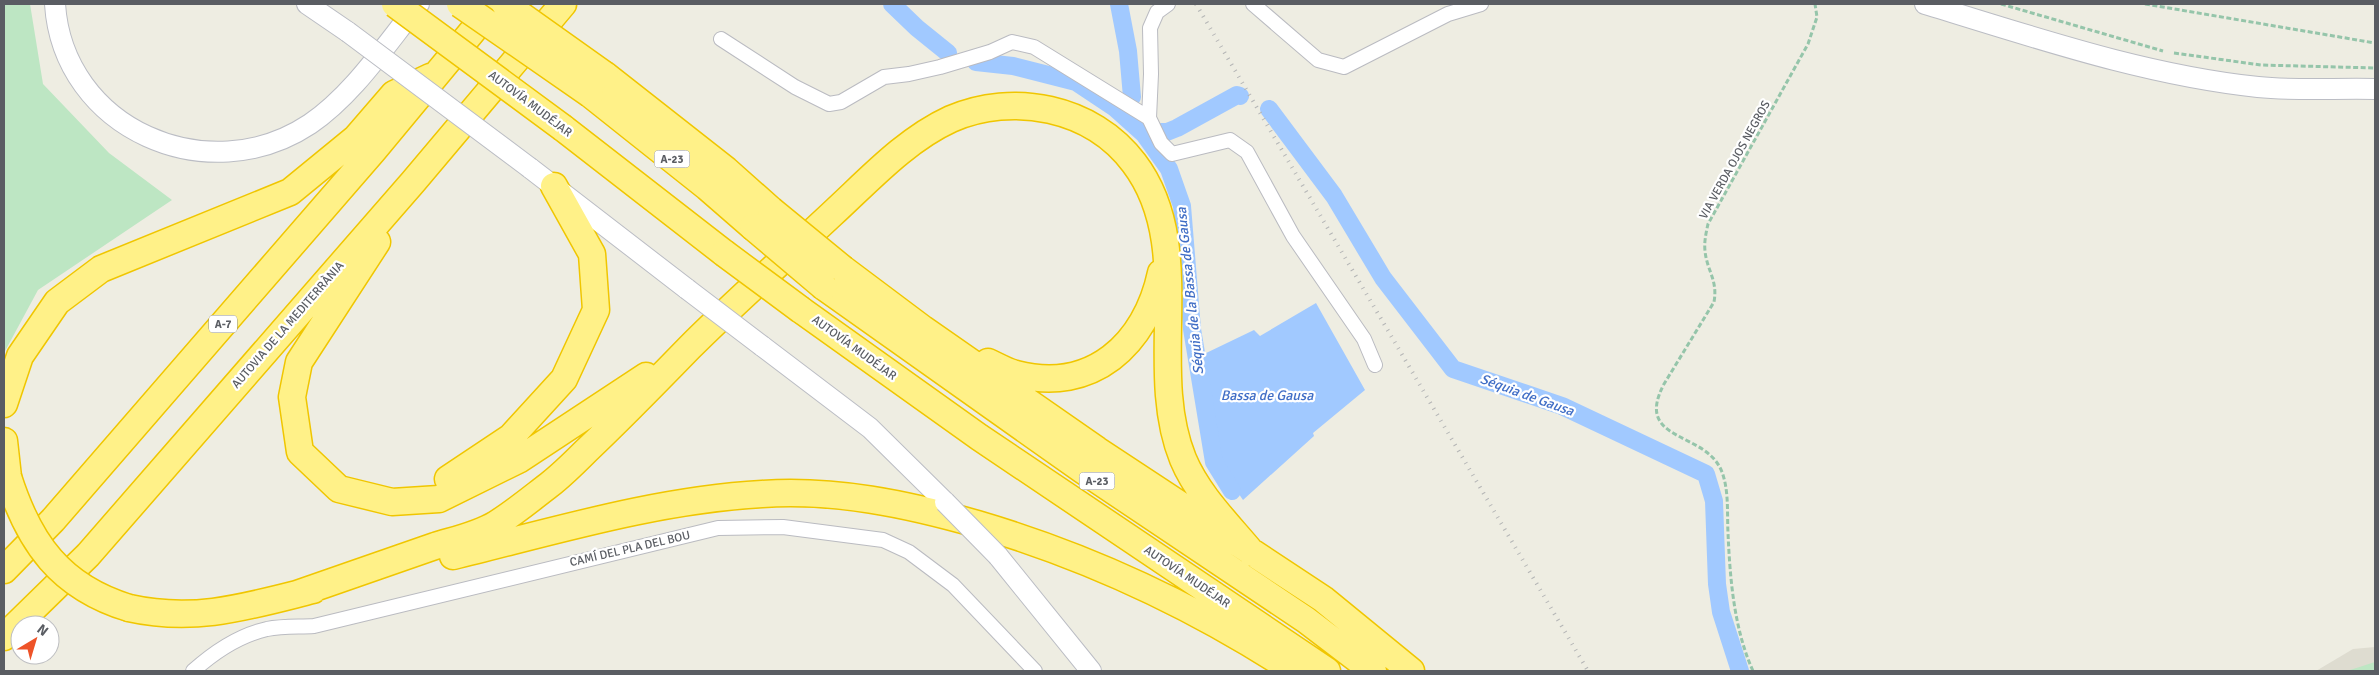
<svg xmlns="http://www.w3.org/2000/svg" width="2379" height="675" font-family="Signika,sans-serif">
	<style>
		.education { fill: #dedcd0 }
		.green { fill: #bde6c3 }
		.water { fill: #a1c9ff }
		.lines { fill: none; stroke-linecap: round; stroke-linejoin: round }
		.canal { stroke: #a1c9ff; stroke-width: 18 }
		.minor-casing { stroke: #babbc1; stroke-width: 16 }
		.secondary-casing { stroke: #bbbdc4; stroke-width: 22 }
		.motorway-casing { stroke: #f0c600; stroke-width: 29 }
		.path { stroke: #95c5aa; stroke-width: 3; stroke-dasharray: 5 2.5; stroke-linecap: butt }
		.minor { stroke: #fff; stroke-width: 14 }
		.secondary { stroke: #fff; stroke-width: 20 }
		.motorway { stroke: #fff188; stroke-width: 26 }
		.rail { stroke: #b5b6b6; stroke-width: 4; stroke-dasharray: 1 6; stroke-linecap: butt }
		.secondary-bridge-casing { stroke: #bbbdc4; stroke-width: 22; stroke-linecap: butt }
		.motorway-bridge-casing { stroke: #f0c600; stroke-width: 29; stroke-linecap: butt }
		.secondary-bridge { stroke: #fff; stroke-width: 20 }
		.motorway-bridge { stroke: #fff188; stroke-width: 26 }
		.labels { text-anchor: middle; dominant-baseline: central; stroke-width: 4.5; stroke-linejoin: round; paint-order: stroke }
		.shield { fill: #fff; stroke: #8c8e92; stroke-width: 1 }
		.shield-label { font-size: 11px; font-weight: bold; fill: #5a5d63 }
		.street-label { font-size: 12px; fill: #5a5d63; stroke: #fff }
		.water-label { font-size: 14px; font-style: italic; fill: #406ec6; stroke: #fff }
	</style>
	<rect width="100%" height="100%" fill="#eeede2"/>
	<path class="education" d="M 2375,647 L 2375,671 L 2316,671 L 2353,649 Z"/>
	<path class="green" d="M 4,4 L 30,4 L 43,84 L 109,153 L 172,200 L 38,290 L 4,353 Z
		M 2375,662 L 2375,671 L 2347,671 Z"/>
	<path class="water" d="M 1316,303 L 1365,390 L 1313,433 L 1314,436 L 1243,500 L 1215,459 L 1202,355 L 1254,330 L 1260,336 Z"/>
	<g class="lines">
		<path class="canal" d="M 892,4 L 917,28 L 948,53
			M 1119,4 L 1128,51 L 1132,97
			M 976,62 L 1013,66 L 1076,82 L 1115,108 L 1144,134 L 1169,169 L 1182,206 L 1192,329 L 1214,462 L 1232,491
			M 1269,109 L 1334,196 L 1383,278 L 1453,369 L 1562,406 L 1706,474 L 1714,501 L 1717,584 L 1721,612 L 1740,671
			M 1159,132 L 1167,132 L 1177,128 L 1237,95 L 1240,96"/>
		<g class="minor-casing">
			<path id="minor" d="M 1253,4 L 1318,60 L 1344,67 L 1448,14 L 1481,4
				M 721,39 L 795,87 L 829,104 L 841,102 L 884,77 L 909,74 L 940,67 L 990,52 L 1012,42 L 1034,47 L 1149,118 L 1161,143 L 1172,154 L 1230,140 L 1247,152 L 1293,236 L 1364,339 L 1375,365
				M 1149,118 L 1151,74 L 1150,28 L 1157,12 L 1168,4
				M 193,671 C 213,653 240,635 267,629 C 283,626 299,627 314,626 L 718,528 L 783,527 L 883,540 L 909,552 L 953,585 L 1035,671"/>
		</g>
		<g class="secondary-casing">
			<path id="secondary" d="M 55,4 C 63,129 208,192 310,124 C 354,94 386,44 419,4
				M 307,4 L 348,32
				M 1925,4 C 2034,37 2144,75 2258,87 C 2296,91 2337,88 2375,89
				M 530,168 L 687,289
				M 762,346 L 870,428 L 945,502
				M 998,556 L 1091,671"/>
		</g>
		<g class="motorway-casing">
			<path id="motorway" d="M 605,75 L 726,170 L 771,210
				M 590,94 L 707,187 L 753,227
				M 563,128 L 724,253
				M 377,242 L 299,362 L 292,397 L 300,452 L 339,489 L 392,502 L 439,499 L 520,459 L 646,376
				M 843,269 L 923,329 L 1097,450 L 1323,599 L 1411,671
				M 824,287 L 1081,469 L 1306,620 L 1373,671
				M 801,310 L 979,437 L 1327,671
				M 988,362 C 997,366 1007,372 1016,374 C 1092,394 1146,344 1161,273
				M 4,404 L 20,356 L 57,302 L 101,269 L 290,192 L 356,138 L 394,94 L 430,77
				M 4,441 L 8,477
				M 448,479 L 511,437 L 564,379 L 596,310 L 592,254 L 554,186
				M 453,556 C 555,531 656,500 762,494 C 835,489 907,504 977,524 C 1089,557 1196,607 1294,671
				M 4,570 L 53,520 L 373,151 L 495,4
				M 297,594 C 343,578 389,562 435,546 C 454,540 478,535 496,524 C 514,513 532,498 549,485 C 562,475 574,463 586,451 C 621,418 655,383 689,348 C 735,302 784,259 832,214 C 868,181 905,140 951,119 C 1013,92 1092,107 1134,163 C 1198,247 1145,366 1183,459 C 1198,495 1228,524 1252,553
				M 129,608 C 196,623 249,606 313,590
				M 4,637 L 88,555 L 413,182 L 563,4"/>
		</g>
		<path class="path" d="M 2001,4 L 2163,51
			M 2145,4 L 2375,43
			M 2174,53 L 2261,65 L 2375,68
			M 1753,671 C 1734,629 1730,579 1728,533 C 1727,512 1729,491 1722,472 C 1706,430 1633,443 1664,384 L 1714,302 C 1718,280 1707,271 1705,251 C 1704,242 1706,233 1708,224 L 1808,44 L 1817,17 L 1815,4"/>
		<use href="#minor" class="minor"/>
		<use href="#secondary" class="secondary"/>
		<use href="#motorway" class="motorway"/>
		<path class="rail" d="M 1196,4 L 1588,671"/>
		<g class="secondary-bridge-casing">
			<path id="secondary-bridge" d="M 348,32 L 530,168
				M 687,289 L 762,346
				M 945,502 L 998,556"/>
		</g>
		<g class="motorway-bridge-casing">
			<path id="motorway-bridge" d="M 395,4 L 563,128
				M 460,4 L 590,94
				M 505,4 L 605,75
				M 771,210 L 843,269
				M 753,227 L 824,287
				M 724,253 L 801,310
				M 8,477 C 29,543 60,587 129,608"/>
		</g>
		<use href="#secondary-bridge" class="secondary-bridge"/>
		<use href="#motorway-bridge" class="motorway-bridge"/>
	</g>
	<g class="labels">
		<g class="shield">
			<rect x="654.5" y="150.5" width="35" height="17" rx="4"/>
			<rect x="209" y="315.5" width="28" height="17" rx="4"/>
			<rect x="1079.5" y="472.5" width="35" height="17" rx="4"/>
		</g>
		<g class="shield-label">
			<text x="672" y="159">A-23</text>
			<text x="223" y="324">A-7</text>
			<text x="1097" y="481">A-23</text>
		</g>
		<g class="street-label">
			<text transform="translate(530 104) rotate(37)">AUTOVÍA MUDÉJAR</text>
			<text transform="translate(1735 160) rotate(-61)">VIA VERDA OJOS NEGROS</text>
			<text transform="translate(288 325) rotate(-49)">AUTOVIA DE LA MEDITERRÀNIA</text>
			<text transform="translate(854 348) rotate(36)">AUTOVÍA MUDÉJAR</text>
			<text transform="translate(630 549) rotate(-13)">CAMÍ DEL PLA DEL BOU</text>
			<text transform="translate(1187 577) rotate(34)">AUTOVÍA MUDÉJAR</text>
		</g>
		<g class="water-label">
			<text transform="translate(1190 291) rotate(-96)">Séquia de la Bassa de Gausa</text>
			<text x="1267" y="395">Bassa de Gausa</text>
			<text transform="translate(1527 395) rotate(20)">Séquia de Gausa</text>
		</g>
	</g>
	<rect width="2379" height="675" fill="none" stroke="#5a5d63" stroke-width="10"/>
	<g transform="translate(35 640) rotate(38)"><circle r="24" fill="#ffffff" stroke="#bdbec1"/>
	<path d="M0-4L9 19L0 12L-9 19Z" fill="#ee5328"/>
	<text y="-8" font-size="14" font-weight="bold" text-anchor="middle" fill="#5a5d63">N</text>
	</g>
</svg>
